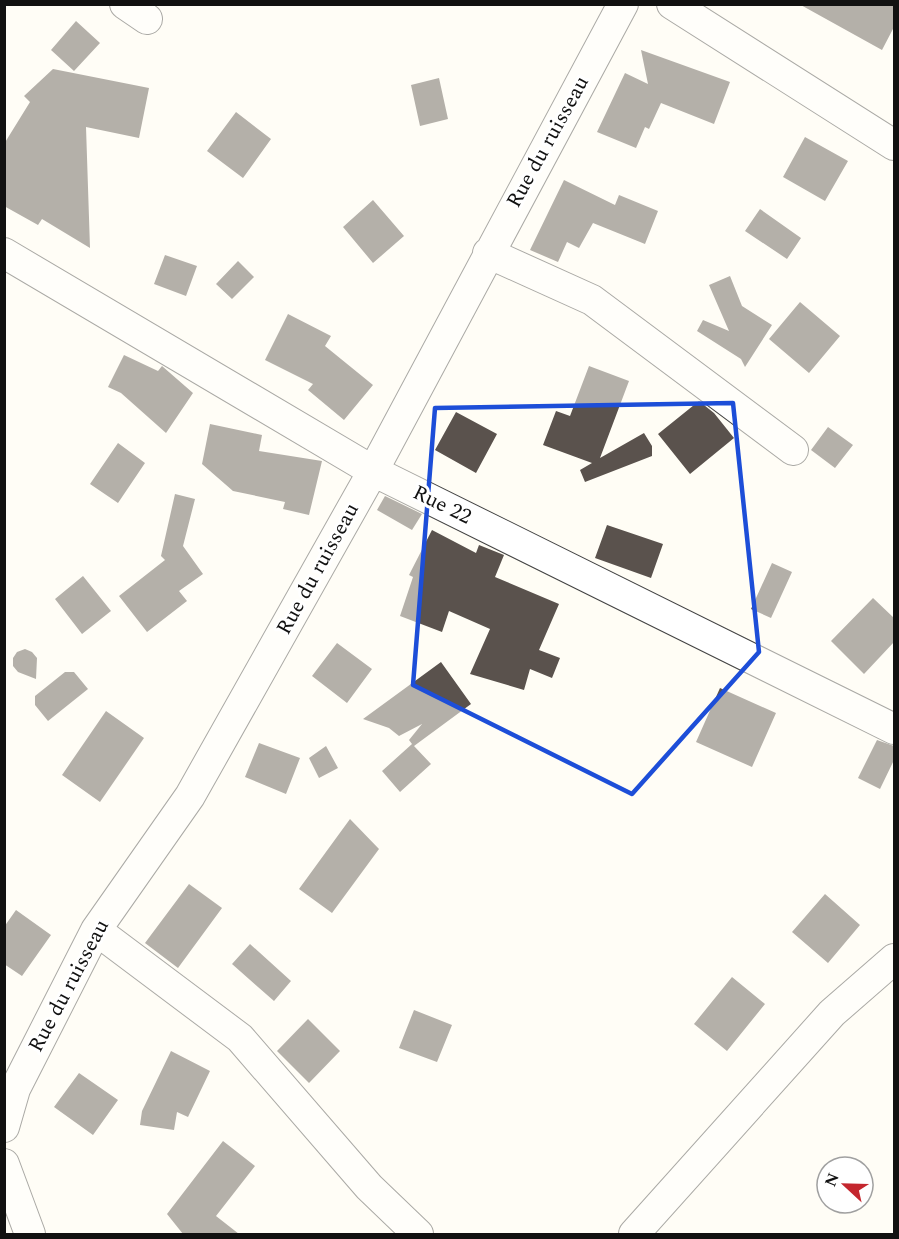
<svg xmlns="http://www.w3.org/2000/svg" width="899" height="1239" font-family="Spectral,serif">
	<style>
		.building { fill: #5a524d }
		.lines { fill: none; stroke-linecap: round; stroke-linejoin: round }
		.street-casing { stroke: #444; stroke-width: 32 }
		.street { stroke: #fff; stroke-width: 30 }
		.marked { fill: none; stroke: #1d4ed8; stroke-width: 4.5; stroke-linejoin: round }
		.labels { text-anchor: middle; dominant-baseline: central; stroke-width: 6; stroke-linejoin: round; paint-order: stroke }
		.street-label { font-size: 21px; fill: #111; stroke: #fff }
	</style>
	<rect width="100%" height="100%" fill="#fffdf5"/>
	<path class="building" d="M 799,4 L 894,4 L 894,27 L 882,50 Z
		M 76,21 L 100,43 L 74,71 L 51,50 Z
		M 641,50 L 730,82 L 714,124 L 661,103 L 649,129 L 645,127 L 636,148 L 597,132 L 625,73 L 648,84 Z
		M 53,69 L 149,88 L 139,138 L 86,127 L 90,248 L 42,219 L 38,225 L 4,206 L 4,144 L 30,102 L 24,96 Z
		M 439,78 L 448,119 L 420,126 L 411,85 Z
		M 236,112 L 271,139 L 243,178 L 207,151 Z
		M 805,137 L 848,161 L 825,201 L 783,177 Z
		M 564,180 L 615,205 L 619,195 L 658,211 L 645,244 L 593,223 L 579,248 L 567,242 L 558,262 L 530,250 Z
		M 373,200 L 404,236 L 373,263 L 343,227 Z
		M 760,209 L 801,238 L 787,259 L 745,231 Z
		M 165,255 L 197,266 L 186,296 L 154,284 Z
		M 238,261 L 254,277 L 232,299 L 216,284 Z
		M 730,276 L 742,306 L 772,325 L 745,367 L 741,359 L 697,331 L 703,320 L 729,331 L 709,285 Z
		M 800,302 L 840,336 L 809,373 L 769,339 Z
		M 288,314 L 331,336 L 325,346 L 373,385 L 344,420 L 308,390 L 313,384 L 265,360 Z
		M 124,355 L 158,371 L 162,366 L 193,393 L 166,433 L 121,393 L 108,387 Z
		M 589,366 L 629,381 L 600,458 L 644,433 L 652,446 L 652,456 L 585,482 L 580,470 L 592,463 L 543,445 L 556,411 L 570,416 Z
		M 699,401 L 714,413 L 734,438 L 690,474 L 658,434 Z
		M 456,412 L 497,434 L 476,473 L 435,450 Z
		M 210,424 L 262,435 L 259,451 L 322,461 L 309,515 L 283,509 L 285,502 L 233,491 L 202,464 Z
		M 828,427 L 853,445 L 835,468 L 811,450 Z
		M 118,443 L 145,463 L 118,503 L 90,484 Z
		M 175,494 L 195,499 L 183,546 L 203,574 L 179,591 L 187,601 L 147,632 L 119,596 L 165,560 L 161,556 Z
		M 385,496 L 422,514 L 412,530 L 377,510 Z
		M 607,525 L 663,544 L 651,578 L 595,558 Z
		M 432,530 L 476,553 L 479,545 L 504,555 L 495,577 L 559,604 L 539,650 L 560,658 L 552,678 L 530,669 L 524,690 L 470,674 L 490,629 L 449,611 L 442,632 L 400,616 L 413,577 L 409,575 Z
		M 772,563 L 792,572 L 771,618 L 751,609 Z
		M 83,576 L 111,611 L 82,634 L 55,599 Z
		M 873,598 L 894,618 L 894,642 L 864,674 L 831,641 Z
		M 337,643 L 372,669 L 347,703 L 312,676 Z
		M 25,649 L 32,652 L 37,658 L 36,679 L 18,672 L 13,666 L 13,658 L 17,652 Z
		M 441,662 L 471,704 L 414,746 L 431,764 L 400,792 L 382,771 L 412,744 L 409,740 L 422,724 L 399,736 L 389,728 L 363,719 Z
		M 65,672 L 74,672 L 88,689 L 48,721 L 35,705 L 35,696 Z
		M 720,688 L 776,713 L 752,767 L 696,742 Z
		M 106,711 L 144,738 L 100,802 L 62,775 Z
		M 877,740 L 894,746 L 894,760 L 880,789 L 858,778 Z
		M 259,743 L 300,758 L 286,794 L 245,777 Z
		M 326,746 L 338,768 L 319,778 L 309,758 Z
		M 350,819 L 379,849 L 332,913 L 299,889 Z
		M 189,884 L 222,908 L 178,968 L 145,943 Z
		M 825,894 L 860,925 L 828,963 L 792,932 Z
		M 16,910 L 51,935 L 22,976 L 4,964 L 4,927 Z
		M 250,944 L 291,981 L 274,1001 L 232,964 Z
		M 732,977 L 765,1004 L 727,1051 L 694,1024 Z
		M 414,1010 L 452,1025 L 437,1062 L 399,1048 Z
		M 308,1019 L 340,1051 L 309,1083 L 277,1051 Z
		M 171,1051 L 210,1071 L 188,1117 L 177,1112 L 174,1130 L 140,1125 L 142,1111 Z
		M 79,1073 L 118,1100 L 93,1135 L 54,1107 Z
		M 223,1141 L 255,1166 L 216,1216 L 239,1234 L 183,1234 L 167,1214 Z"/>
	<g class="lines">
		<g class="street-casing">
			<path id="street" d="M 125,4 L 147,19
				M 672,4 L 894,145
				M 4,253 L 373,471 L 894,729
				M 488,253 L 592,300 L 793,450
				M 96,930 L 240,1038 L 369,1187 L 418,1234
				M 4,1127 L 15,1089 L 96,930 L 190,796 L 373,471 L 623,4
				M 4,1164 L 30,1234
				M 634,1234 L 832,1013 L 894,959"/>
		</g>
		<use href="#street" class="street"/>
	</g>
	<path d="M0 0H899V1239H0ZM 733,403 L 759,652 L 632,794 L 413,685 L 435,408 Z" fill="#fffdf5" fill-opacity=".55" fill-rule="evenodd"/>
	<path class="marked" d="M 733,403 L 759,652 L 632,794 L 413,685 L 435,408 Z"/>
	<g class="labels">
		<g class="street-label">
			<text transform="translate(548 142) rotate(-61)">Rue du ruisseau</text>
			<text transform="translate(442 505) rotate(26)">Rue 22</text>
			<text transform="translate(318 569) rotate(-61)">Rue du ruisseau</text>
			<text transform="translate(69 986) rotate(-62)">Rue du ruisseau</text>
		</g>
	</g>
	<rect width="899" height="1239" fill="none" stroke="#111111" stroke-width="12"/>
	<g transform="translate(845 1185) rotate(292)"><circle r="28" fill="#ffffff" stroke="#a0a0a0" stroke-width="1.5"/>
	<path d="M0-4.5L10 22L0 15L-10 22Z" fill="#c4262e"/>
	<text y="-9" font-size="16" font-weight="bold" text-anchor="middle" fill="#111111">N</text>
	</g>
</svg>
